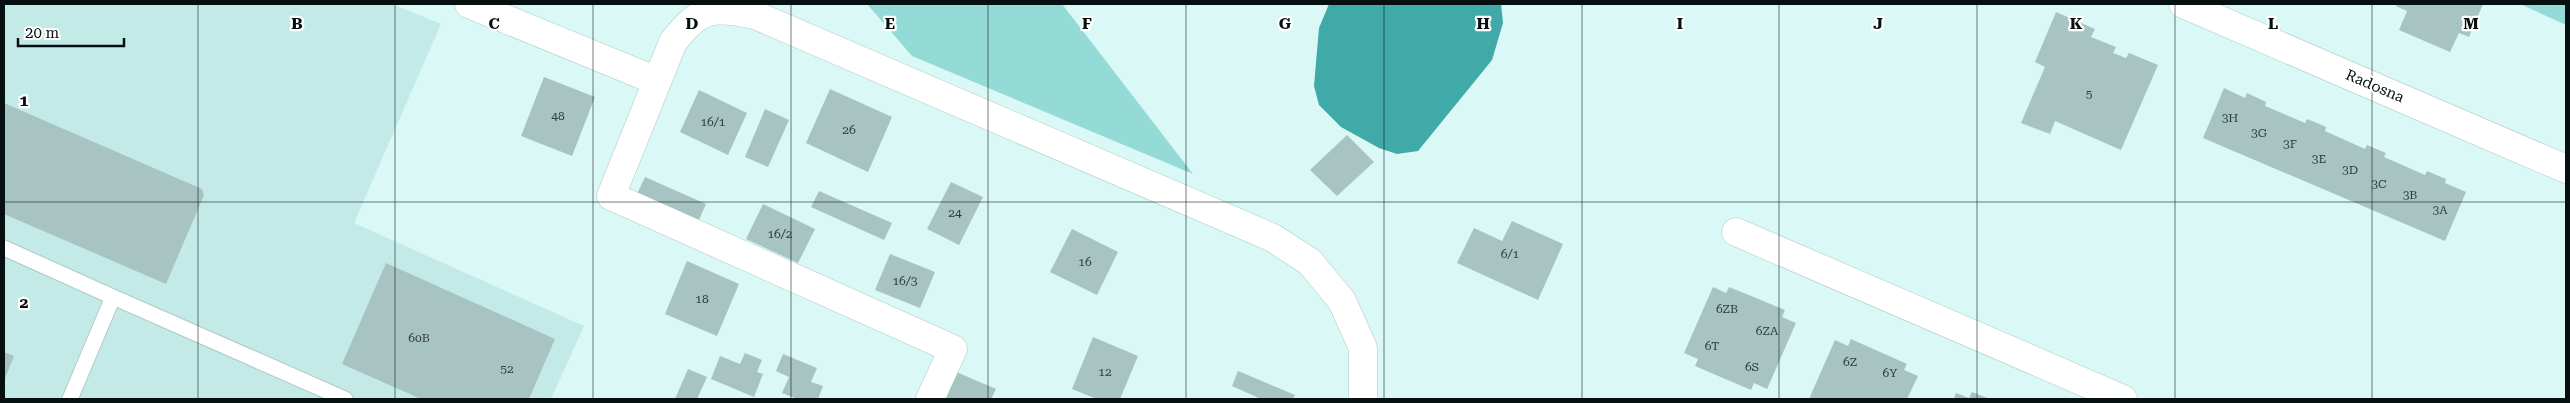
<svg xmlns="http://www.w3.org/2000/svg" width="2570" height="403" font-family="'Roboto Serif',serif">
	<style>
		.built { fill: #c4eae8 }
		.green { fill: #94dad7 }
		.water { fill: #3faaa8 }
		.building { fill: #a7c3c2 }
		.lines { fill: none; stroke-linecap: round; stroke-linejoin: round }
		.lane-casing { stroke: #aecac9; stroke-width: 17 }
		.street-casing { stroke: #aecac9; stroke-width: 29 }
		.lane { stroke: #fff; stroke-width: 15 }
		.street { stroke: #fff; stroke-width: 28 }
		.grid { fill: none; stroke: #061010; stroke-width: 1; stroke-opacity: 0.55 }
		.labels { text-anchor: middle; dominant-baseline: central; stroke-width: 4.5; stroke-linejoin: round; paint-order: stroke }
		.number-label { font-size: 12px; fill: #2e3d3c }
		.street-label { font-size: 15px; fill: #061010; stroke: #fff }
		.grid-label { font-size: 16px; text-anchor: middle; font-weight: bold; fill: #061010; stroke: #fff; stroke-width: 4.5; stroke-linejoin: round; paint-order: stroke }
	</style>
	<rect width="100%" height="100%" fill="#daf8f6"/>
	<path class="built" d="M 4,4 L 392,4 L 441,24 L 354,223 L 584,326 L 551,399 L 4,399 Z"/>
	<path class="green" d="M 867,4 L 1062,4 L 1193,174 L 912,56 Z
		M 2520,4 L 2566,4 L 2566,25 Z"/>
	<path class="water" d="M 1329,4 L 1501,4 L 1503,23 L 1492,60 L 1418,151 L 1397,154 L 1379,148 L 1341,127 L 1319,105 L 1314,86 L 1319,28 Z"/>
	<path class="building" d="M 2397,4 L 2483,4 L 2469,37 L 2459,33 L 2450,52 L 2399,30 L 2407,11 L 2396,6 Z
		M 2056,12 L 2095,29 L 2091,37 L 2116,47 L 2113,53 L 2126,58 L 2129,53 L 2158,65 L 2121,150 L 2055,121 L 2050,134 L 2021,123 L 2045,67 L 2035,62 Z
		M 544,77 L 595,97 L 572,156 L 521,136 Z
		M 2224,88 L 2245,98 L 2247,93 L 2266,102 L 2265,106 L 2305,123 L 2307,119 L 2317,123 L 2326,127 L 2325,131 L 2365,149 L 2367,145 L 2386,153 L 2384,157 L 2425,175 L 2427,171 L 2446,179 L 2445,183 L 2466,192 L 2445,241 L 2203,138 Z
		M 830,89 L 892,117 L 868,172 L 806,143 Z
		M 699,90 L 747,113 L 728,155 L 680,132 Z
		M 4,103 L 202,189 L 204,195 L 166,284 L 4,214 Z
		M 765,109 L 789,120 L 768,167 L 745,157 Z
		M 1347,135 L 1374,162 L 1337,196 L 1310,170 Z
		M 645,177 L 706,204 L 698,222 L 637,194 Z
		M 951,182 L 983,197 L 959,245 L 927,229 Z
		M 819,191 L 892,223 L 884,240 L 811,207 Z
		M 763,204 L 815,229 L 798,263 L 746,239 Z
		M 1512,221 L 1563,244 L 1538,300 L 1457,263 L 1474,228 L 1502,241 Z
		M 1072,229 L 1118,252 L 1097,295 L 1050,272 Z
		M 890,254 L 935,272 L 920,308 L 875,290 Z
		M 687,261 L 739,284 L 717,336 L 665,314 Z
		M 386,263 L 555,339 L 529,399 L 421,399 L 342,364 Z
		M 1713,287 L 1726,293 L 1729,287 L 1756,298 L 1785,310 L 1782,317 L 1796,323 L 1767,389 L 1754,383 L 1751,390 L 1695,366 L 1698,359 L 1684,353 Z
		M 1093,337 L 1138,356 L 1120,399 L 1097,399 L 1072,389 Z
		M 1851,339 L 1907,364 L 1904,370 L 1918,376 L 1907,399 L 1809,399 L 1835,340 L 1848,346 Z
		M 4,352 L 14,356 L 4,381 Z
		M 745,353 L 762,360 L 757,372 L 763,374 L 754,397 L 711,379 L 720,356 L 740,364 Z
		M 783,354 L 817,368 L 811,382 L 823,386 L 818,399 L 798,399 L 782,393 L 789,377 L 776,371 Z
		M 688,369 L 707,377 L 697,399 L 675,399 Z
		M 954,371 L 996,389 L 991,399 L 941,399 Z
		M 1238,371 L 1295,395 L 1293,399 L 1261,399 L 1232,386 Z
		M 1972,392 L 1990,399 L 1954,399 L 1956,393 L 1969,398 Z"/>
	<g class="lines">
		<g class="lane-casing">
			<path id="lane" d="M 4,248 L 113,297
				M 70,399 L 113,297 L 345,399"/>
		</g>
		<g class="street-casing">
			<path id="street" d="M 469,4 L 657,81
				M 2183,4 L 2566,169
				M 1736,232 L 2123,399
				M 930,399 L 953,349 L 611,196 L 673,42 C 700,7 713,6 755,15 L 1273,238 L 1310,262 L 1342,301 L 1363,348 L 1363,399"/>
		</g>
		<use href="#lane" class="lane"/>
		<use href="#street" class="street"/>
	</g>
	<path class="grid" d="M 198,4 L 198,399M 395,4 L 395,399M 593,4 L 593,399M 791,4 L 791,399M 988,4 L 988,399M 1186,4 L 1186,399M 1384,4 L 1384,399M 1582,4 L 1582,399M 1779,4 L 1779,399M 1977,4 L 1977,399M 2175,4 L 2175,399M 2372,4 L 2372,399M 4,202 L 2566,202"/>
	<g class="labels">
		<g class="number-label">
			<text x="2089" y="94">5</text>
			<text x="558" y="116">48</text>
			<text x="2230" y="118">3H</text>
			<text x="713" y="122">16/1</text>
			<text x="849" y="130">26</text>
			<text x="2259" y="133">3G</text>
			<text x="2290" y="144">3F</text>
			<text x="2319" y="159">3E</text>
			<text x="2350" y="170">3D</text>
			<text x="2379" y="184">3C</text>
			<text x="2410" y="195">3B</text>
			<text x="2440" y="210">3A</text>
			<text x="955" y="213">24</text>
			<text x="780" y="234">16/2</text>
			<text x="1510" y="254">6/1</text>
			<text x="1085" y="262">16</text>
			<text x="905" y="281">16/3</text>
			<text x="702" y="299">18</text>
			<text x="1727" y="309">6ZB</text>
			<text x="1767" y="331">6ZA</text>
			<text x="419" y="338">60B</text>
			<text x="1712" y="346">6T</text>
			<text x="1850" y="362">6Z</text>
			<text x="1752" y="367">6S</text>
			<text x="507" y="369">52</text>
			<text x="1105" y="372">12</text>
			<text x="1890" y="373">6Y</text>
		</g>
		<g class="street-label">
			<text transform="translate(2375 86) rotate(23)">Radosna</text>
		</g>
	</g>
	<g class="grid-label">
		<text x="297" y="29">B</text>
		<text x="494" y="29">C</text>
		<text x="692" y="29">D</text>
		<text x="890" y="29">E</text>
		<text x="1087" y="29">F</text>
		<text x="1285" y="29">G</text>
		<text x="1483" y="29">H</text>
		<text x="1680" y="29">I</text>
		<text x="1878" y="29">J</text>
		<text x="2076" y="29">K</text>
		<text x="2273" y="29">L</text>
		<text x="2471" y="29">M</text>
		<text x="24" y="106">1</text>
		<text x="24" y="308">2</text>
	</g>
	<rect width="2570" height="403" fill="none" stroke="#061010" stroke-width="10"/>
	<path d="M18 38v8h106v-8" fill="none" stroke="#061010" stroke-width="2.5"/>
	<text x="25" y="38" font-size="15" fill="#061010" stroke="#ffffff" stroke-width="4" paint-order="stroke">20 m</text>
</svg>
